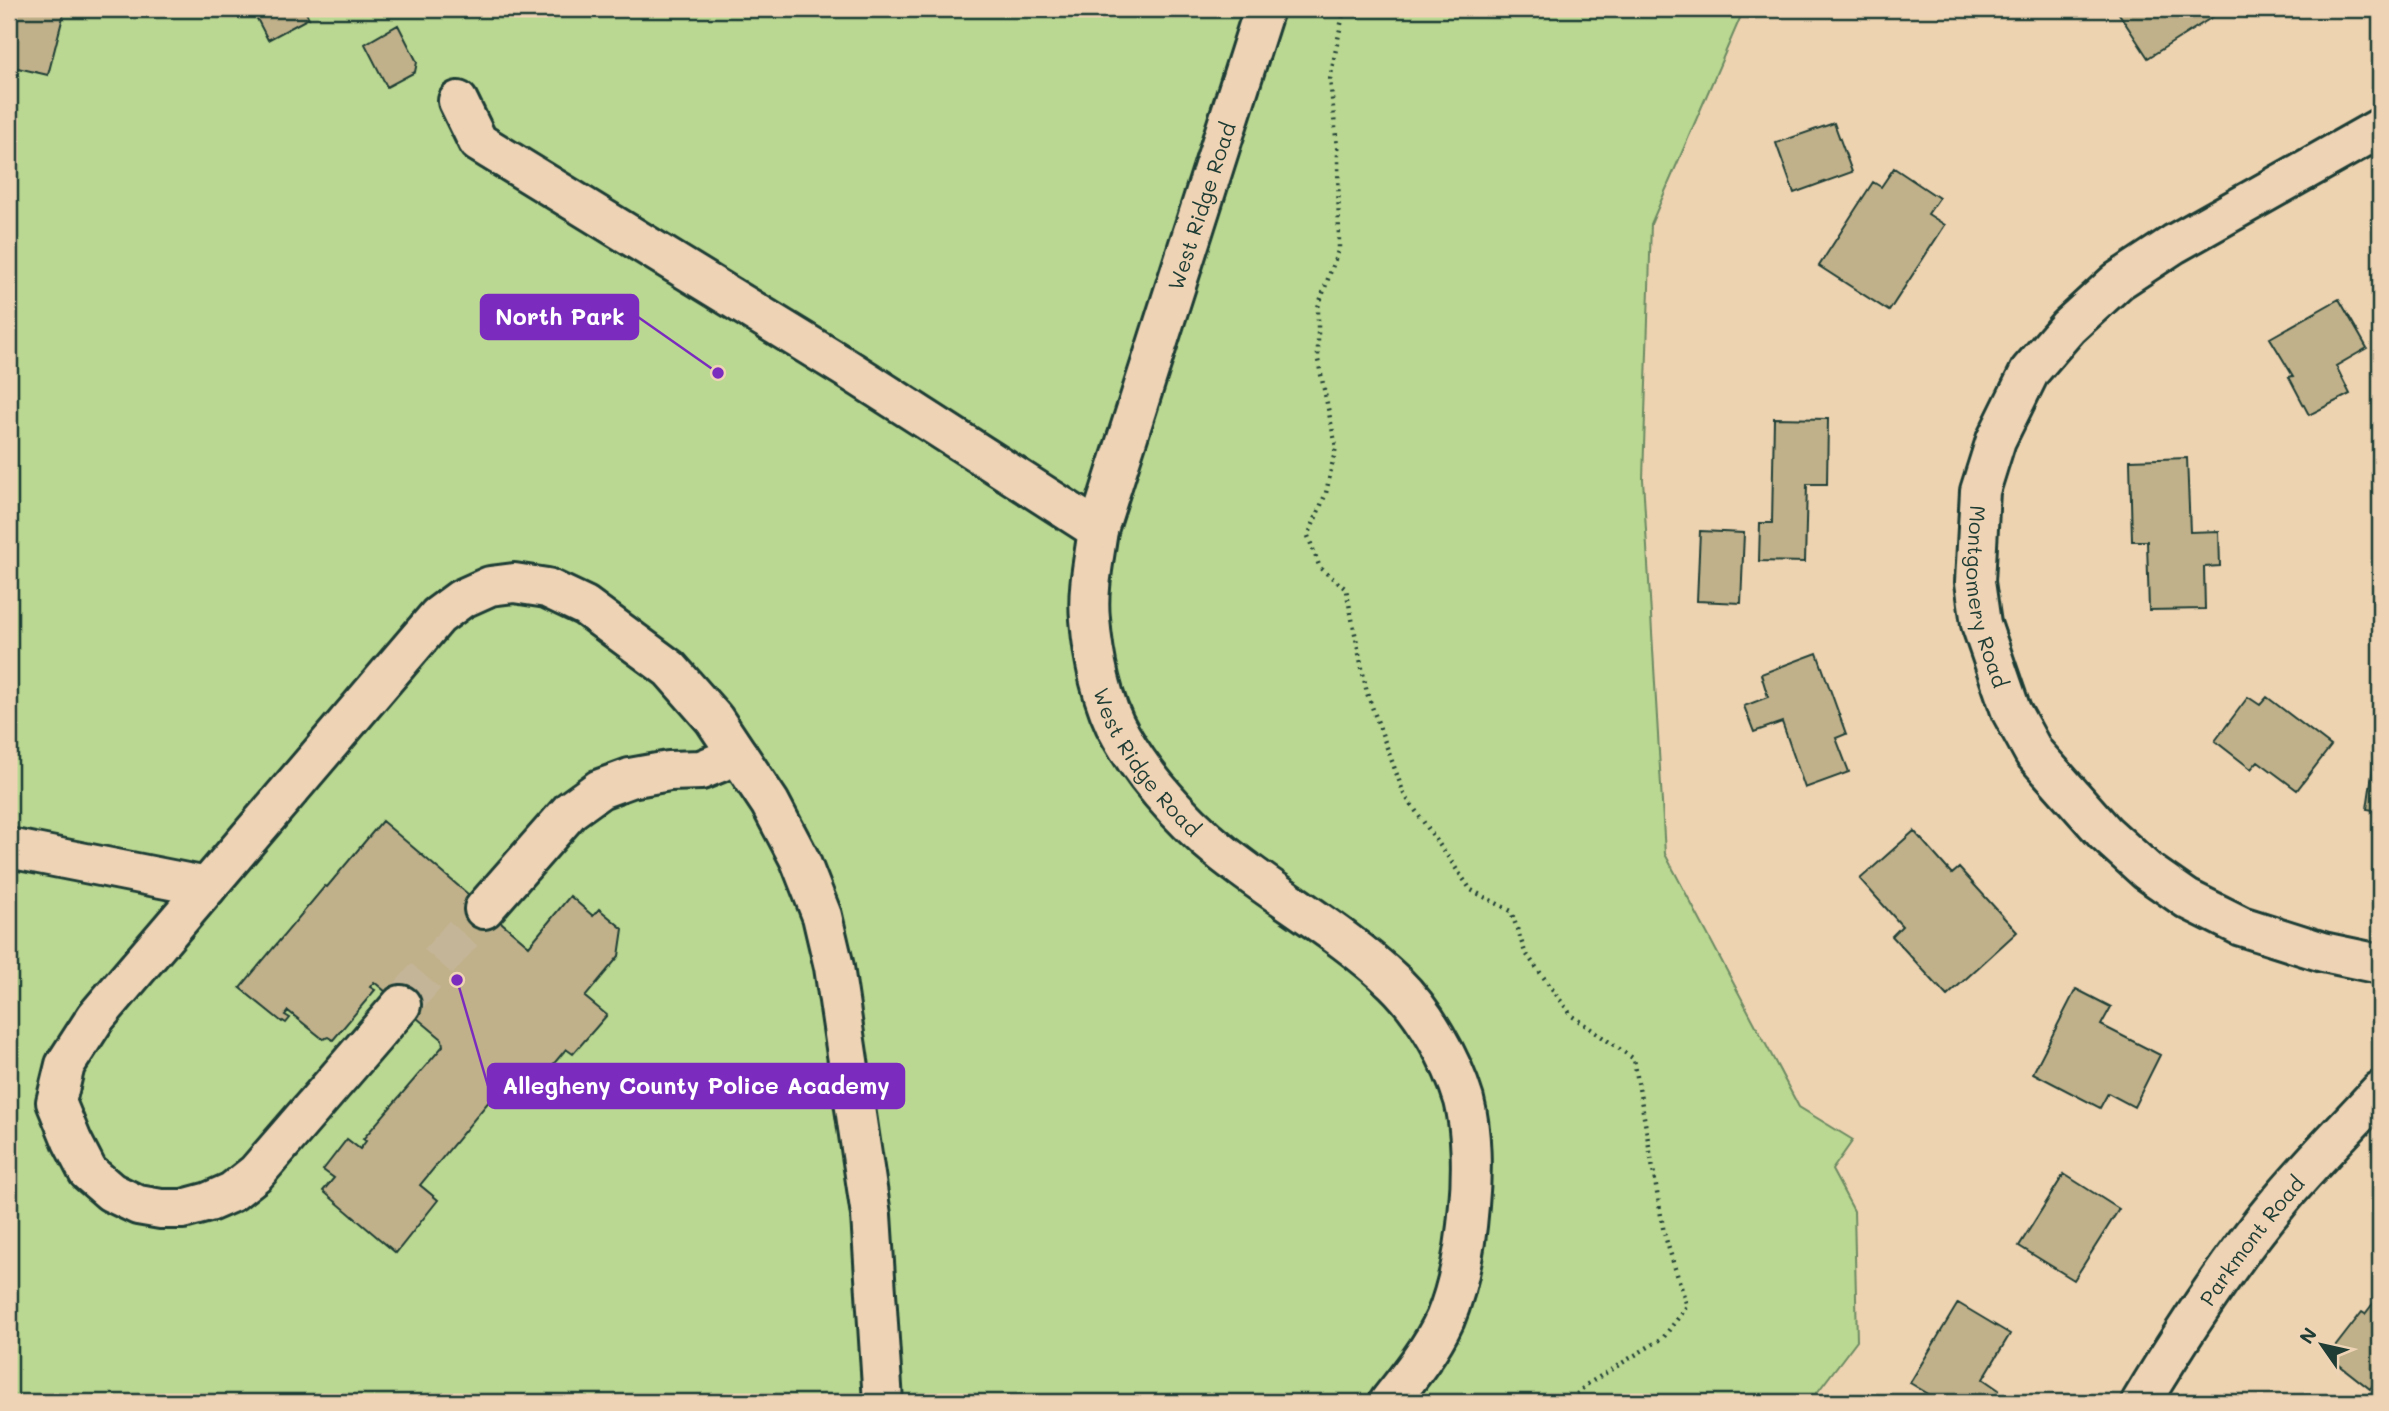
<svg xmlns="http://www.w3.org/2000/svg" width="2389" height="1411" font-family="Mali,sans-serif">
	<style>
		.green { fill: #bad891; stroke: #6c8a62; stroke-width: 2 }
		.building { fill: #c0b18a; stroke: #1f3d34; stroke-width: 2 }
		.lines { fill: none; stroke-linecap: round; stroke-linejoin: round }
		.minor-tunnel { stroke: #c5b598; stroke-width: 38; stroke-dasharray: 38 19; stroke-linecap: butt }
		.minor-casing { stroke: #1f3d34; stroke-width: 44 }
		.path { stroke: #1f3d34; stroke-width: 4.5; stroke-dasharray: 2 5; stroke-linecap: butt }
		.minor { stroke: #eed3b5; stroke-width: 38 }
		.labels { text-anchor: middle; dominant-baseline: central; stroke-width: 5; stroke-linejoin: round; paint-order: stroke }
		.street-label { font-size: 21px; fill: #1f3d34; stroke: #eed3b5 }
		.leader { fill: none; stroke: #7b2cbf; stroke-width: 2.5 }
		.callout-dot { fill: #7b2cbf; stroke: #eed3b5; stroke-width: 2.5 }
		.callout { fill: #7b2cbf; stroke: #7b2cbf; stroke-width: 2.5 }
		.callout-label { font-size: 23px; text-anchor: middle; font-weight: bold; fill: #fff }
	</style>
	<rect width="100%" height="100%" fill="#eed3b1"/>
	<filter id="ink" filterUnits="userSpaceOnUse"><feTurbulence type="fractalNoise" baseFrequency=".0143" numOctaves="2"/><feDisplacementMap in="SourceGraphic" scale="14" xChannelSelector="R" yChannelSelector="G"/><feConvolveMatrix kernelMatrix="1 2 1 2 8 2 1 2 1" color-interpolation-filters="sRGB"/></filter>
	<g filter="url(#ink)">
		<path class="green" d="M 9,9 L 1744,9 L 1651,224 L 1643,479 L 1665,854 L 1799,1107 L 1853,1140 L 1832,1170 L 1854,1211 L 1857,1340 L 1810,1402 L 9,1402 Z"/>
		<path class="building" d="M 9,9 L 65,9 L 48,75 L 9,66 Z
			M 252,9 L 304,9 L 309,18 L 268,40 Z
			M 2116,9 L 2225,9 L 2148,58 Z
			M 398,25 L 417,62 L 415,72 L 387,87 L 365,44 Z
			M 1834,123 L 1852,172 L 1794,193 L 1776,143 Z
			M 1894,168 L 1939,198 L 1928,214 L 1945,225 L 1889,311 L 1819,266 L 1873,182 L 1881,187 Z
			M 2339,299 L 2367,348 L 2336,366 L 2350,394 L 2309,415 L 2289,377 L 2293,376 L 2270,338 Z
			M 1774,418 L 1828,419 L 1827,484 L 1807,484 L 1805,562 L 1759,561 L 1760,523 L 1772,523 Z
			M 2187,458 L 2190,532 L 2219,531 L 2220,566 L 2204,567 L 2205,609 L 2149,610 L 2147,541 L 2132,541 L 2130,460 Z
			M 1700,531 L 1744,533 L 1741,603 L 1697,601 Z
			M 1817,653 L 1846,734 L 1836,738 L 1849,772 L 1805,788 L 1782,722 L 1754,732 L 1744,706 L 1768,697 L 1761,674 Z
			M 2248,697 L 2260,705 L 2267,697 L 2331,746 L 2297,790 L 2258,761 L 2251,769 L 2215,741 Z
			M 2376,746 L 2380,747 L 2380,811 L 2367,809 Z
			M 382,821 L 529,946 L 570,896 L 593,916 L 599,909 L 623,929 L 619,956 L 585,997 L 607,1015 L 573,1054 L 566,1049 L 551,1067 L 554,1069 L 555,1075 L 539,1094 L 535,1096 L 528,1093 L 520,1104 L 499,1089 L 420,1185 L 438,1200 L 396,1253 L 323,1191 L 334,1178 L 323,1170 L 347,1139 L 360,1149 L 366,1141 L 363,1139 L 443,1046 L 442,1039 L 374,982 L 370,987 L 375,990 L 333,1040 L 328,1037 L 323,1039 L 288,1011 L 285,1015 L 290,1018 L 286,1023 L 283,1021 L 282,1022 L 240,988 L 325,886 L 327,887 Z
			M 1914,831 L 1952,874 L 1959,868 L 2017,932 L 1947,996 L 1892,936 L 1902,926 L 1860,879 Z
			M 2076,989 L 2111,1007 L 2101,1025 L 2160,1055 L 2134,1107 L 2108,1093 L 2100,1108 L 2033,1073 Z
			M 2064,1174 L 2119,1209 L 2074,1280 L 2019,1246 Z
			M 2378,1297 L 2380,1299 L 2380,1376 L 2370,1389 L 2328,1356 L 2362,1312 L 2365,1314 Z
			M 1958,1303 L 2010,1334 L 1983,1379 L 1999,1390 L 1992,1402 L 1942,1402 L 1910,1383 Z"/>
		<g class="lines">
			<path class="minor-tunnel" d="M 401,1005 L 484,909"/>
			<g class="minor-casing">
				<g id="minor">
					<path id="s1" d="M 1264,9 L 1098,530 C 1094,559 1087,590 1090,619 C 1093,657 1102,704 1121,736 C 1150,787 1195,834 1242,868 C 1293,906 1349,939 1394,982 C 1424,1011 1452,1060 1464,1100 C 1472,1131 1472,1174 1469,1205 C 1466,1243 1460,1283 1445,1319 C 1432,1348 1409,1377 1389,1402"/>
					<path d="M 458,101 L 478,142 L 846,368 L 1098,530"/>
					<path id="s2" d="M 2380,128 L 2174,244 L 2118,281 L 2068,327 L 2030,371 L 1996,440 L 1980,491 L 1975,582 L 1981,624 L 2011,711 L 2034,753 L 2105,833 L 2147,871 L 2187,899 L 2241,926 L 2323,952 L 2380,964"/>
					<path d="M 9,848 L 207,887"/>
					<path d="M 484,909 L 571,810 L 600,789 L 630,778 L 669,771 L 701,770 L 738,755"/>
					<path d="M 401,1005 L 256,1173 L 232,1192 L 209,1202 L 183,1209 L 161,1209 L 138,1205 L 111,1192 L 88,1172 L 72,1141 L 56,1102 L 65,1065 L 96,1017 L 438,616 L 461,599 L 490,586 L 514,583 L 547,588 L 585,606 L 670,669 L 714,719 L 770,803 L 800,860 L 822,916 L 834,967 L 871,1215 L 883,1402"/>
					<path id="s3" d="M 2141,1402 C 2183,1332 2229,1261 2282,1198 C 2313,1161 2348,1126 2380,1091"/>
				</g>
			</g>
			<path class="path" d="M 1344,9 L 1330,79 L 1338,156 L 1339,248 L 1318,307 L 1318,360 L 1336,447 L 1326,493 L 1308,536 L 1320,568 L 1346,589 L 1367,693 L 1404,794 L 1471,890 L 1511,911 L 1525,952 L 1572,1016 L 1634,1059 L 1664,1233 L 1687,1306 L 1663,1338 L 1586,1385 L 1569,1402"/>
			<use href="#minor" class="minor"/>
		</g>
	</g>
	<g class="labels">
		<g class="street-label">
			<text transform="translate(1201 206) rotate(-72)">West Ridge Road</text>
			<text stroke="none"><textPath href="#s2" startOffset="667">Montgomery Road</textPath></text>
			<text stroke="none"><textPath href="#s1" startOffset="794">West Ridge Road</textPath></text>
			<text stroke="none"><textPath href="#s3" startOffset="196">Parkmont Road</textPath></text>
		</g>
	</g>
	<path class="leader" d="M718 373L638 317M457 980L488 1086"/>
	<g class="callout-dot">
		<circle cx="718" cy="373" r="7"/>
		<circle cx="457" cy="980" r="7"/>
	</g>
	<g class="callout">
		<rect x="481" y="295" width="157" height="44" rx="7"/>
		<rect x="488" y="1064" width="416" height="44" rx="7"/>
	</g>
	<g class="callout-label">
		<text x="560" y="325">North Park</text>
		<text x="696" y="1094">Allegheny County Police Academy</text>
	</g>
	<rect width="2389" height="1411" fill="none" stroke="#eed3b5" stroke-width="35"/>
	<rect x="18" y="18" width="2354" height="1376" fill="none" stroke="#1f3d34" stroke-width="2.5" filter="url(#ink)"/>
	<g transform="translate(2322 1345) rotate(304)" stroke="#eed3b5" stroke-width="5" paint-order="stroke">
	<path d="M0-5L12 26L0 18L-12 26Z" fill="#1f3d34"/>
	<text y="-10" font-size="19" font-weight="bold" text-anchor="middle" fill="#1f3d34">N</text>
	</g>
</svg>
